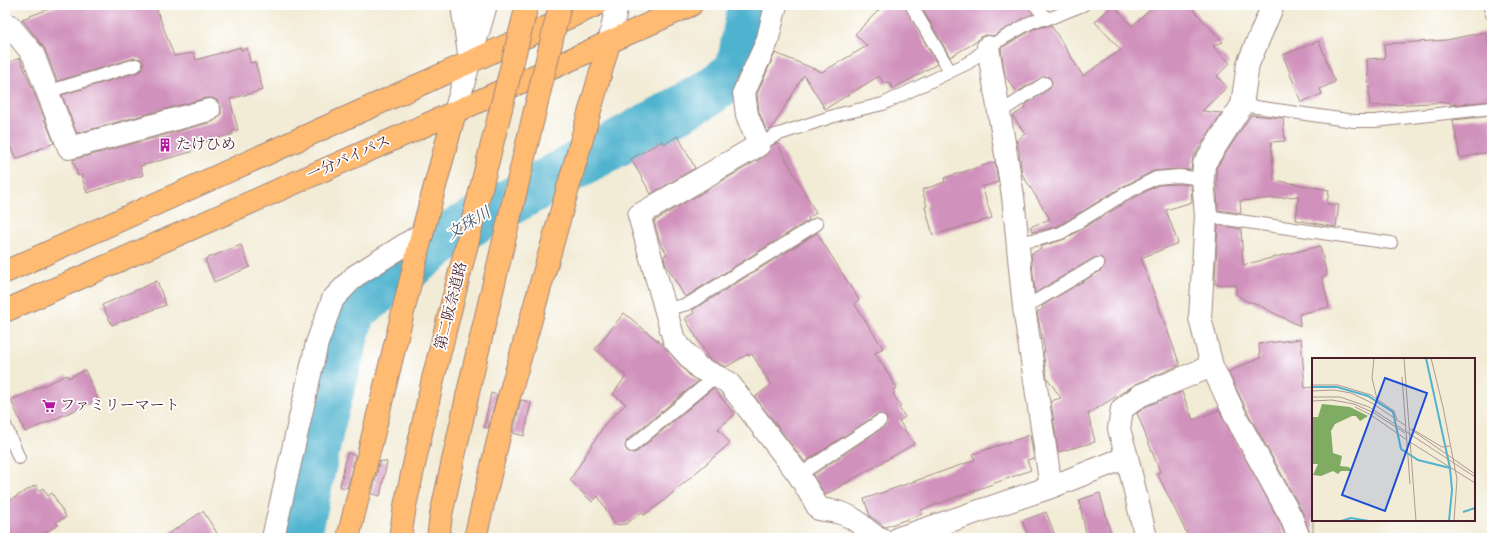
<svg xmlns="http://www.w3.org/2000/svg" width="1497" height="543" font-family="'Sorts Mill Goudy','Noto Serif JP',serif">
	<style>
		.lines { fill: none; stroke-linecap: round; stroke-linejoin: round }
		.river { stroke: #50b3cf; stroke-width: 47 }
		.building { fill: #d091bc }
		.service-casing { stroke: #9e8580; stroke-width: 14 }
		.minor-casing { stroke: #9e8580; stroke-width: 24 }
		.tertiary-casing { stroke: #9e8580; stroke-width: 24 }
		.trunk-casing { stroke: #9e8580; stroke-width: 24 }
		.motorway-casing { stroke: #9e8580; stroke-width: 24 }
		.service { stroke: #fff; stroke-width: 12 }
		.minor { stroke: #fff; stroke-width: 22 }
		.tertiary { stroke: #fff; stroke-width: 22 }
		.trunk { stroke: #febb71; stroke-width: 22 }
		.motorway { stroke: #febb71; stroke-width: 22 }
		.motorway-bridge-casing { stroke: #9e8580; stroke-width: 24; stroke-linecap: butt }
		.motorway-bridge { stroke: #febb71; stroke-width: 22 }
		.labels { text-anchor: middle; dominant-baseline: central; stroke-width: 3.5; stroke-linejoin: round; paint-order: stroke }
		.poi-label { font-size: 15px; fill: #4a1f2b; stroke: #fff; text-anchor: start }
		.street-label { font-size: 15px; fill: #4a1f2b; stroke: #fff }
		.water-label { font-size: 16px; font-style: italic; fill: #4c5a6d; stroke: #fff }
		.inset-river { fill: none; stroke: #50b3cf; stroke-width: 2 }
		.inset-road { fill: none; stroke: #af9991; stroke-width: 1 }
		.view { fill: #1d4ed8; fill-opacity: 0.15; stroke: #1d4ed8; stroke-width: 2 }
		.inset-edge { fill: none; stroke: #4a1f2b; stroke-width: 2 }
	</style>
	<rect width="100%" height="100%" fill="#fff"/>
	<filter id="ink" filterUnits="userSpaceOnUse"><feTurbulence type="fractalNoise" baseFrequency=".025" numOctaves="2"/><feDisplacementMap in="SourceGraphic" scale="8" xChannelSelector="R" yChannelSelector="G"/><feConvolveMatrix kernelMatrix="1 2 1 2 8 2 1 2 1" color-interpolation-filters="sRGB"/></filter>
	<filter id="wash" filterUnits="userSpaceOnUse"><feTurbulence type="fractalNoise" baseFrequency=".012" numOctaves="4" result="noise"/><feDisplacementMap in="SourceGraphic" scale="16" xChannelSelector="R" yChannelSelector="G"/><feGaussianBlur stdDeviation="0.9" result="paint"/><feColorMatrix in="noise" values="0 0 0 0 0 0 0 0 0 0 0 0 0 0 0 0 0 1.4 0 .05"/><feComposite in="paint" operator="in"/></filter>
	<g filter="url(#wash)">
		<rect width="100%" height="100%" fill="#f2ebd5"/>
		<g class="lines">
			<path class="river" d="M 298,538 L 321,427 L 352,311 L 451,234 L 707,94 L 739,70 L 751,5"/>
		</g>
		<g id="blocks">
			<path class="building" d="M 60,5 L 155,5 L 174,56 L 194,53 L 196,60 L 241,47 L 241,50 L 247,48 L 250,63 L 255,62 L 263,90 L 230,99 L 238,130 L 232,131 L 233,134 L 189,146 L 191,152 L 140,166 L 143,175 L 87,193 L 81,175 L 78,176 L 73,160 L 212,122 L 218,118 L 221,114 L 221,107 L 218,101 L 212,98 L 206,98 L 77,133 L 62,95 L 138,72 L 142,70 L 143,63 L 141,59 L 134,58 L 57,81 L 45,49 L 22,19 Z
				M 884,5 L 904,5 L 937,64 L 893,89 L 889,82 L 884,84 L 879,76 L 825,109 L 804,75 L 772,128 L 767,132 L 759,112 L 757,94 L 775,53 L 822,72 L 867,46 L 855,34 Z
				M 920,5 L 1028,5 L 1033,14 L 993,36 L 986,35 L 980,37 L 976,42 L 950,57 Z
				M 1113,5 L 1132,26 L 1155,5 L 1189,5 L 1223,42 L 1213,46 L 1230,63 L 1217,76 L 1227,87 L 1202,111 L 1222,113 L 1193,157 L 1191,170 L 1179,169 L 1153,171 L 1122,187 L 1058,226 L 1033,232 L 1030,227 L 1050,219 L 1022,174 L 1019,154 L 1020,154 L 1016,141 L 1025,134 L 1013,116 L 1025,108 L 1025,105 L 1049,89 L 1052,82 L 1049,77 L 1044,76 L 1017,92 L 1005,76 L 1001,48 L 1034,29 L 1051,25 L 1083,76 L 1121,50 L 1095,22 Z
				M 1485,32 L 1492,58 L 1492,101 L 1450,105 L 1450,102 L 1370,106 L 1367,59 L 1385,58 L 1384,44 L 1447,40 Z
				M 1319,41 L 1335,82 L 1320,89 L 1322,94 L 1301,102 L 1283,55 Z
				M 20,58 L 54,143 L 16,159 L 5,135 L 5,64 Z
				M 1251,115 L 1283,118 L 1285,141 L 1271,142 L 1274,180 L 1329,190 L 1327,204 L 1339,205 L 1336,227 L 1296,220 L 1299,196 L 1240,201 L 1241,213 L 1218,210 L 1216,168 Z
				M 1492,116 L 1492,151 L 1460,158 L 1453,120 Z
				M 678,136 L 695,168 L 651,194 L 631,159 L 662,141 L 664,144 Z
				M 777,143 L 816,213 L 808,218 L 809,220 L 685,297 L 665,263 L 664,256 L 667,254 L 660,242 L 654,221 L 765,156 L 771,146 Z
				M 995,162 L 998,182 L 982,187 L 992,218 L 933,235 L 925,207 L 927,206 L 922,190 L 945,182 L 944,178 Z
				M 1179,184 L 1191,185 L 1192,202 L 1166,210 L 1178,243 L 1141,258 L 1180,365 L 1136,384 L 1088,414 L 1095,442 L 1058,452 L 1051,401 L 1061,398 L 1047,378 L 1043,352 L 1045,352 L 1037,312 L 1043,309 L 1042,306 L 1102,270 L 1105,264 L 1102,258 L 1095,257 L 1035,293 L 1031,254 L 1041,249 L 1040,247 L 1065,239 L 1130,200 L 1158,185 Z
				M 1218,225 L 1241,229 L 1243,265 L 1320,246 L 1327,275 L 1322,277 L 1329,307 L 1299,314 L 1300,326 L 1252,302 L 1248,302 L 1236,294 L 1236,285 L 1215,284 Z
				M 817,233 L 859,300 L 854,303 L 883,348 L 875,353 L 897,388 L 893,390 L 895,393 L 893,394 L 901,406 L 899,408 L 905,417 L 899,421 L 914,444 L 825,495 L 813,475 L 884,427 L 887,421 L 886,417 L 880,414 L 876,415 L 805,462 L 755,397 L 771,385 L 752,354 L 748,356 L 748,354 L 726,367 L 709,359 L 685,318 L 694,313 L 693,310 Z
				M 241,245 L 250,267 L 214,282 L 205,259 Z
				M 157,281 L 166,305 L 112,325 L 102,305 Z
				M 624,313 L 664,346 L 690,376 L 698,381 L 627,440 L 625,447 L 627,451 L 633,453 L 637,452 L 713,388 L 735,414 L 718,429 L 730,443 L 661,503 L 644,515 L 642,512 L 626,524 L 615,525 L 598,496 L 592,502 L 570,480 L 605,424 L 626,404 L 613,394 L 626,376 L 595,349 Z
				M 1301,339 L 1305,388 L 1313,387 L 1313,538 L 1311,538 L 1302,511 L 1248,413 L 1228,372 L 1260,358 L 1259,344 Z
				M 85,370 L 98,400 L 25,432 L 11,400 L 67,375 L 68,378 Z
				M 1182,392 L 1193,420 L 1219,410 L 1280,522 L 1286,538 L 1189,538 L 1157,473 L 1160,472 L 1137,413 L 1147,406 Z
				M 491,393 L 497,395 L 488,428 L 484,427 Z
				M 521,400 L 531,402 L 524,436 L 513,433 Z
				M 1030,435 L 1034,458 L 1027,460 L 1031,470 L 921,510 L 922,514 L 885,527 L 870,516 L 864,499 L 975,460 L 973,454 Z
				M 347,453 L 355,455 L 347,488 L 340,487 Z
				M 380,461 L 387,462 L 380,496 L 372,494 Z
				M 36,485 L 39,491 L 43,488 L 48,496 L 52,493 L 66,517 L 56,522 L 58,525 L 35,538 L 5,538 L 5,503 Z
				M 1100,493 L 1112,538 L 1087,538 L 1079,500 Z
				M 203,511 L 220,538 L 162,538 Z
				M 1046,512 L 1056,538 L 1029,538 L 1022,521 Z"/>
		</g>
	</g>
	<g filter="url(#ink)">
		<use href="#blocks" fill-opacity="0" stroke="#9e8580" stroke-width="1"/>
		<g class="lines">
			<g class="service-casing">
				<path id="service" d="M 911,5 L 950,71
					M 1035,5 L 1047,19
					M 1489,5 L 1492,14
					M 47,92 L 136,65
					M 1242,105 L 1354,121 L 1375,121 L 1492,108
					M 999,113 L 1045,83
					M 759,145 L 776,135 L 840,114 L 883,104 L 968,63 L 988,47 L 1031,22 L 1053,17 L 1083,5
					M 1206,216 L 1391,243
					M 1019,242 L 1040,239 L 1061,233 L 1126,193 L 1156,178 L 1179,176 L 1203,179
					M 1024,308 L 1098,264
					M 667,309 L 688,304 L 817,224
					M 5,425 L 19,458
					M 632,446 L 716,376
					M 799,475 L 880,421"/>
			</g>
			<g class="minor-casing">
				<path id="minor" d="M 776,5 L 767,42 L 744,92 L 747,115 L 759,145 L 639,215 L 674,340 L 699,368 L 728,382 L 799,475 L 819,509 C 834,511 848,513 860,524 C 867,530 871,535 880,538
					M 1273,5 L 1248,64 L 1242,105 L 1204,164 L 1203,179 L 1206,216 L 1200,318 L 1212,366 L 1237,419 L 1291,517 L 1299,538
					M 5,27 L 10,26 L 33,54 L 69,148 L 209,110
					M 988,47 L 1013,196 L 1024,308 L 1051,487
					M 1127,457 L 1146,538
					M 899,538 L 1051,487 L 1127,457 L 1119,429 L 1122,409 L 1141,395 L 1212,366"/>
			</g>
			<g class="tertiary-casing">
				<path id="tertiary" d="M 462,5 L 469,54
					M 609,43 L 617,5
					M 455,112 L 486,5
					M 273,538 L 317,343 L 333,299 L 355,276 L 422,234"/>
			</g>
			<g class="trunk-casing">
				<path id="trunk" d="M 422,234 L 455,112
					M 5,272 L 596,5
					M 5,311 L 455,112 L 691,5"/>
			</g>
			<g class="motorway-casing">
				<path id="motorway" d="M 348,538 L 422,234
					M 475,538 L 505,411 L 609,43"/>
			</g>
			<use href="#service" class="service"/>
			<use href="#minor" class="minor"/>
			<use href="#tertiary" class="tertiary"/>
			<use href="#trunk" class="trunk"/>
			<use href="#motorway" class="motorway"/>
			<g class="motorway-bridge-casing">
				<path id="motorway-bridge" d="M 400,538 L 405,506 L 433,379 L 527,5
					M 438,538 L 441,515 L 469,388 L 560,5"/>
			</g>
			<use href="#motorway-bridge" class="motorway-bridge"/>
		</g>
	</g>
	<defs>
		<g id="building-bare" transform="scale(1.08)"><path d="M-4-6H4V6H1V3H-1V6H-4ZM-2.5-4.3h1.7v1.8h-1.7ZM.8-4.3h1.7v1.8H.8ZM-2.5-1h1.7V.8h-1.7ZM.8-1h1.7V.8H.8Z" fill="#b5179e" stroke="#fff" stroke-width="2.5" paint-order="stroke"/></g>
		<g id="supermarket-bare" transform="scale(1.08)"><path d="M-6-5.5h2.5l.6 2H6L4.5 2H-2.5L-4.4-4H-6ZM-1.5 3.2a1.3 1.3 0 1 0 .1 0ZM3 3.2a1.3 1.3 0 1 0 .1 0Z" fill="#b5179e" stroke="#fff" stroke-width="2.5" paint-order="stroke"/></g>
	</defs>
	<g fill-rule="evenodd">
		<use href="#building-bare" x="165" y="145"/>
		<use href="#supermarket-bare" x="49" y="406"/>
	</g>
	<g class="labels">
		<g class="poi-label">
			<text x="176" y="145">たけひめ</text>
			<text x="60" y="406">ファミリーマート</text>
		</g>
		<g class="street-label">
			<text transform="translate(349 159) rotate(-24)">一分バイパス</text>
			<text transform="translate(452 306) rotate(-76)">第二阪奈道路</text>
		</g>
		<g class="water-label">
			<text transform="translate(469 225) rotate(-31)">文珠川</text>
		</g>
	</g>
	<g transform="translate(1312 358)">
		<rect width="163" height="163" fill="#f2ebd5"/>
		<path d="M 10,46 L 38,49 L 56,58 L 48,63 L 44,58 L 40,58 L 23,66 L 19,73 L 21,95 L 30,98 L 28,108 L 37,109 L 40,113 L 29,113 L 26,116 L 21,113 L 9,118 L 1,117 L 6,106 L 0,106 L 0,59 L 6,59 Z" fill="#7fab63"/>
		<path class="inset-river" d="M 114,0 L 138,110 L 140,132 L 137,163M 0,29 L 25,29 L 56,38 L 81,54 L 89,91 L 106,102 L 138,110M 151,154 L 163,150M 29,163 L 39,160 L 57,163"/>
		<path class="inset-road" d="M 62,0 L 60,20 L 65,41M 92,0 L 104,163M 119,0 L 131,49 L 145,121 L 142,163M 90,19 L 98,126M 0,27 L 26,27 L 59,37 L 82,53 L 85,61M 0,33 L 22,32 L 39,35 L 60,45 L 94,68M 0,39 L 28,39 L 57,49 L 163,119M 0,43 L 20,42 L 42,46 L 62,55 L 93,75M 43,49 L 59,57 L 95,82M 97,70 L 163,116M 100,71 L 130,89 L 138,88M 98,84 L 163,125"/>
		<path class="view" d="M 73,20 L 115,35 L 73,153 L 30,137 Z"/>
		<rect width="163" height="163" class="inset-edge"/>
	</g>
	<rect width="1497" height="543" fill="none" stroke="#fff" stroke-width="20"/>
</svg>
